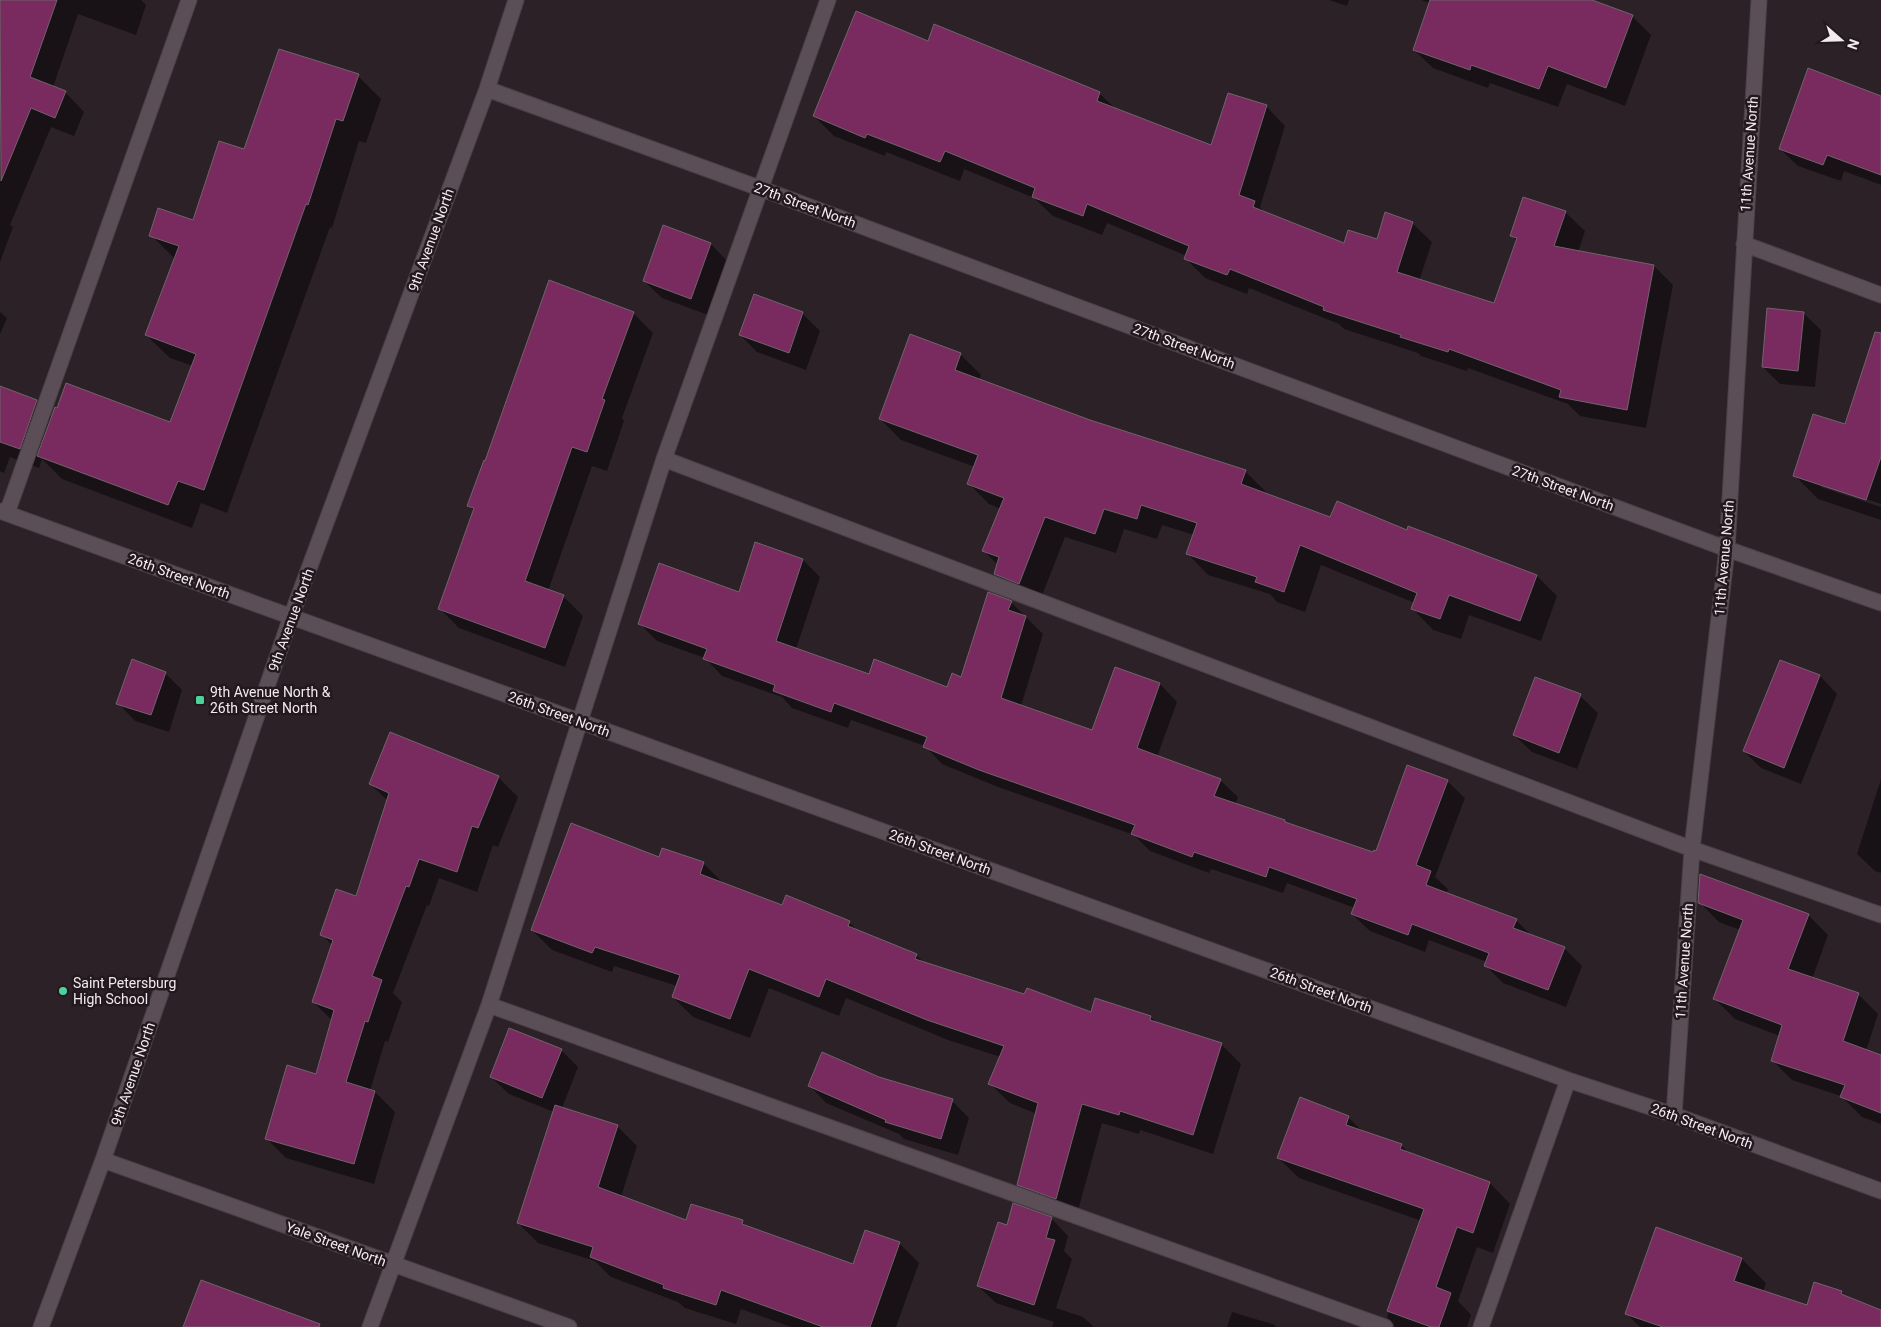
<svg xmlns="http://www.w3.org/2000/svg" width="1881" height="1327" font-family="Roboto,sans-serif">
	<style>
		.shadow { fill: #0007 }
		.building { fill: #792b60; stroke: #71636b }
		.lines { fill: none; stroke-linecap: round; stroke-linejoin: round }
		.minor-casing { stroke: #4a4046; stroke-width: 17 }
		.minor { stroke: #5b4e56; stroke-width: 15 }
		.poi-dot { fill: #4ad49c; stroke: #23181e; stroke-width: 2 }
		.labels { text-anchor: middle; dominant-baseline: central; stroke-width: 5; stroke-linejoin: round; paint-order: stroke }
		.street-label { font-size: 14px; fill: #f2eaee; stroke: #23181e }
		.poi-label { font-size: 14px; fill: #f2eaee; stroke: #23181e; text-anchor: start }
	</style>
	<rect width="100%" height="100%" fill="#2d2128"/>
	<path class="shadow" d="M 0,0 L 141,0 L 146,5 L 136,35 L 78,14 L 53,87 L 65,92 L 84,112 L 74,136 L 51,127 L 10,225 L 13,227 L 0,262 Z
		M 1329,0 L 1349,0 L 1347,6 Z
		M 1421,0 L 1588,0 L 1632,16 L 1651,35 L 1625,106 L 1567,84 L 1558,107 L 1490,83 L 1488,88 L 1433,68 L 1414,50 L 1430,3 Z
		M 929,42 L 1099,93 L 1116,109 L 1211,146 L 1266,106 L 1285,126 L 1260,207 L 1266,214 L 1345,245 L 1377,241 L 1412,223 L 1432,242 L 1419,281 L 1494,304 L 1517,241 L 1512,236 L 1565,212 L 1585,231 L 1578,252 L 1654,266 L 1673,285 L 1646,428 L 1580,416 L 1568,404 L 1468,368 L 1467,371 L 1421,356 L 1418,353 L 1344,329 L 1339,324 L 1249,288 L 1247,294 L 1205,278 L 1186,259 L 1187,256 L 1107,223 L 1102,235 L 1053,216 L 1034,198 L 964,169 L 960,181 L 886,152 L 885,156 L 834,136 L 814,116 Z
		M 358,76 L 381,99 L 366,143 L 359,141 L 332,228 L 330,227 L 227,513 L 201,503 L 192,528 L 62,479 L 42,459 L 39,468 L 10,457 L 4,473 L 0,471 L 0,388 L 36,401 L 52,417 L 171,423 L 193,366 L 170,358 L 146,335 L 175,259 L 151,235 L 194,222 L 245,150 Z
		M 1881,96 L 1881,185 L 1844,171 L 1841,181 L 1798,166 L 1780,149 Z
		M 664,227 L 711,244 L 728,262 L 708,315 L 662,298 L 644,281 Z
		M 0,312 L 7,318 L 0,334 Z
		M 633,313 L 653,333 L 622,418 L 624,421 L 607,471 L 592,466 L 548,591 L 563,596 L 583,616 L 565,667 L 459,628 L 440,609 L 474,511 L 469,505 Z
		M 802,313 L 820,331 L 806,370 L 757,352 L 740,335 Z
		M 1803,313 L 1821,330 L 1815,387 L 1780,384 L 1763,367 Z
		M 1881,348 L 1881,504 L 1821,484 L 1821,487 L 1881,507 L 1881,520 L 1818,499 L 1795,476 L 1846,426 Z
		M 960,354 L 981,375 L 979,380 L 1089,421 L 1245,471 L 1266,492 L 1265,494 L 1331,518 L 1408,531 L 1537,576 L 1557,596 L 1541,641 L 1469,615 L 1461,639 L 1433,630 L 1413,609 L 1415,603 L 1321,565 L 1305,612 L 1277,602 L 1270,594 L 1208,575 L 1188,554 L 1194,535 L 1162,525 L 1157,539 L 1124,529 L 1116,553 L 1065,537 L 1039,603 L 1016,594 L 995,574 L 998,565 L 984,551 L 1001,509 L 989,504 L 969,484 L 975,467 L 901,440 L 880,419 Z
		M 803,560 L 820,577 L 796,649 L 869,676 L 948,688 L 962,679 L 1011,602 L 1043,634 L 1021,706 L 1092,732 L 1116,668 L 1160,684 L 1177,702 L 1157,757 L 1220,780 L 1238,797 L 1235,805 L 1374,853 L 1447,781 L 1465,798 L 1435,877 L 1448,889 L 1446,894 L 1516,920 L 1532,936 L 1564,948 L 1582,966 L 1566,1007 L 1503,983 L 1486,966 L 1487,962 L 1429,940 L 1425,952 L 1370,931 L 1352,914 L 1355,908 L 1287,883 L 1283,893 L 1211,869 L 1209,873 L 1150,851 L 1134,835 L 998,787 L 942,764 L 925,746 L 851,720 L 848,728 L 792,708 L 782,697 L 722,676 L 705,658 L 657,641 L 640,624 L 739,594 Z
		M 1780,662 L 1820,676 L 1837,694 L 1801,784 L 1761,768 L 1744,751 Z
		M 165,673 L 182,690 L 169,732 L 135,721 L 118,703 Z
		M 1536,679 L 1580,696 L 1598,713 L 1577,769 L 1532,752 L 1514,735 Z
		M 498,777 L 518,797 L 498,847 L 493,845 L 477,892 L 439,878 L 429,906 L 427,905 L 393,993 L 402,1002 L 388,1042 L 385,1041 L 370,1091 L 375,1092 L 395,1112 L 374,1184 L 286,1158 L 266,1138 L 317,1075 L 333,1021 L 313,1002 L 333,946 L 321,934 L 357,898 L 388,801 L 370,784 Z
		M 1881,779 L 1881,873 L 1875,871 L 1857,854 Z
		M 660,859 L 703,863 L 723,883 L 722,884 L 783,907 L 849,922 L 858,931 L 916,955 L 926,964 L 1091,1014 L 1151,1017 L 1158,1024 L 1221,1044 L 1241,1064 L 1213,1154 L 1140,1130 L 1139,1134 L 1102,1123 L 1076,1218 L 1039,1204 L 1019,1185 L 1037,1114 L 1010,1103 L 990,1084 L 1001,1057 L 948,1040 L 846,998 L 839,1016 L 769,988 L 750,1038 L 693,1017 L 673,997 L 677,986 L 614,966 L 612,972 L 552,950 L 532,930 Z
		M 1699,902 L 1808,915 L 1828,935 L 1812,979 L 1858,994 L 1878,1014 L 1866,1051 L 1881,1057 L 1881,1124 L 1862,1117 L 1841,1096 L 1792,1080 L 1772,1060 L 1780,1036 L 1735,1019 L 1715,999 L 1740,930 L 1719,922 Z
		M 561,1050 L 578,1067 L 562,1108 L 617,1126 L 637,1146 L 621,1197 L 686,1221 L 742,1222 L 747,1227 L 853,1266 L 899,1243 L 919,1263 L 896,1327 L 791,1327 L 741,1309 L 736,1324 L 685,1308 L 678,1302 L 611,1277 L 595,1261 L 538,1243 L 518,1223 L 554,1112 L 509,1094 L 491,1077 Z
		M 879,1078 L 952,1101 L 969,1118 L 958,1155 L 904,1139 L 899,1134 L 826,1103 L 809,1085 Z
		M 1348,1117 L 1364,1133 L 1401,1145 L 1410,1154 L 1490,1183 L 1510,1204 L 1493,1253 L 1477,1247 L 1458,1301 L 1471,1315 L 1467,1327 L 1394,1327 L 1394,1324 L 1387,1317 L 1422,1221 L 1299,1178 L 1278,1158 Z
		M 1051,1218 L 1068,1236 L 1064,1251 L 1072,1259 L 1056,1308 L 1083,1317 L 1094,1327 L 1052,1327 L 1054,1322 L 996,1303 L 978,1286 L 1008,1227 Z
		M 1742,1259 L 1766,1283 L 1763,1292 L 1808,1306 L 1841,1292 L 1845,1297 L 1881,1311 L 1881,1327 L 1640,1327 L 1627,1314 Z
		M 1232,1312 L 1275,1325 L 1276,1327 L 1227,1327 Z"/>
	<path class="building" d="M 0,0 L 57,0 L 30,77 L 66,91 L 55,118 L 31,108 L 1,181 Z
		M 1430,0 L 1592,0 L 1633,15 L 1606,88 L 1548,66 L 1539,89 L 1471,65 L 1470,70 L 1413,50 Z
		M 856,11 L 928,41 L 934,24 L 1100,92 L 1097,101 L 1211,145 L 1228,93 L 1267,105 L 1239,195 L 1255,201 L 1253,207 L 1344,243 L 1348,230 L 1377,239 L 1385,212 L 1413,222 L 1397,272 L 1494,303 L 1517,238 L 1510,236 L 1523,197 L 1566,211 L 1554,246 L 1654,265 L 1627,410 L 1559,397 L 1561,390 L 1449,349 L 1448,352 L 1400,337 L 1401,335 L 1323,310 L 1324,307 L 1230,269 L 1227,275 L 1184,259 L 1189,246 L 1087,204 L 1083,216 L 1032,197 L 1035,188 L 945,151 L 940,162 L 867,134 L 865,138 L 813,116 Z
		M 279,49 L 359,74 L 343,121 L 336,119 L 308,205 L 306,204 L 204,490 L 178,481 L 168,505 L 37,456 L 55,407 L 57,408 L 66,383 L 170,422 L 196,354 L 145,335 L 179,246 L 149,236 L 158,208 L 193,220 L 219,141 L 244,149 Z
		M 1808,68 L 1881,96 L 1881,175 L 1827,155 L 1823,165 L 1779,149 Z
		M 663,225 L 711,243 L 691,299 L 643,281 Z
		M 549,280 L 634,312 L 602,399 L 605,400 L 587,452 L 572,447 L 525,581 L 564,595 L 545,648 L 438,609 L 474,508 L 467,506 L 484,460 L 485,461 Z
		M 754,294 L 803,312 L 789,353 L 739,335 Z
		M 1767,308 L 1804,312 L 1798,371 L 1762,367 Z
		M 1875,332 L 1881,333 L 1881,457 L 1866,500 L 1793,476 L 1813,414 L 1845,424 Z
		M 910,334 L 961,353 L 955,370 L 1090,420 L 1246,470 L 1241,484 L 1330,517 L 1337,501 L 1407,530 L 1408,526 L 1537,575 L 1520,621 L 1449,595 L 1440,619 L 1411,609 L 1417,593 L 1300,545 L 1284,592 L 1255,582 L 1257,577 L 1186,554 L 1197,523 L 1141,505 L 1137,519 L 1104,509 L 1095,534 L 1045,517 L 1019,584 L 994,574 L 999,557 L 982,551 L 1004,498 L 967,484 L 978,455 L 879,419 Z
		M 0,386 L 37,400 L 20,449 L 0,442 Z
		M 755,542 L 803,559 L 776,641 L 869,674 L 874,659 L 947,687 L 952,673 L 961,677 L 988,592 L 1012,601 L 1008,610 L 1026,616 L 1001,698 L 1092,730 L 1115,667 L 1160,683 L 1137,748 L 1221,779 L 1214,796 L 1285,820 L 1285,822 L 1373,852 L 1374,850 L 1376,851 L 1407,765 L 1448,780 L 1416,865 L 1431,871 L 1426,885 L 1517,919 L 1513,928 L 1565,947 L 1548,990 L 1484,966 L 1489,953 L 1412,924 L 1408,935 L 1351,914 L 1357,899 L 1269,867 L 1266,877 L 1194,852 L 1192,857 L 1131,834 L 1135,825 L 979,770 L 923,747 L 927,737 L 834,703 L 831,712 L 773,691 L 775,685 L 703,659 L 707,649 L 638,624 L 659,563 L 739,592 Z
		M 132,659 L 166,672 L 151,715 L 116,704 Z
		M 1780,660 L 1820,675 L 1784,768 L 1743,751 Z
		M 1535,677 L 1581,694 L 1559,753 L 1513,735 Z
		M 390,732 L 499,776 L 478,828 L 472,826 L 457,872 L 419,859 L 409,887 L 406,886 L 372,976 L 382,980 L 368,1022 L 365,1021 L 346,1082 L 375,1091 L 354,1164 L 265,1139 L 287,1065 L 316,1074 L 334,1010 L 312,1002 L 333,940 L 320,935 L 336,889 L 356,896 L 389,793 L 369,784 Z
		M 571,823 L 659,857 L 662,848 L 704,862 L 700,874 L 782,905 L 786,895 L 850,921 L 848,926 L 917,954 L 915,959 L 1024,994 L 1027,988 L 1091,1012 L 1095,998 L 1151,1016 L 1150,1020 L 1222,1043 L 1193,1135 L 1120,1111 L 1119,1115 L 1082,1104 L 1056,1199 L 1017,1185 L 1038,1103 L 988,1084 L 1004,1046 L 927,1020 L 826,979 L 819,997 L 749,969 L 730,1019 L 672,997 L 680,975 L 595,947 L 592,953 L 531,930 Z
		M 1700,874 L 1809,914 L 1788,969 L 1859,993 L 1843,1041 L 1881,1055 L 1881,1113 L 1840,1097 L 1845,1085 L 1771,1061 L 1782,1025 L 1713,999 L 1743,920 L 1698,903 Z
		M 509,1028 L 562,1049 L 542,1098 L 490,1077 Z
		M 822,1052 L 879,1077 L 953,1099 L 941,1139 L 885,1122 L 886,1120 L 808,1086 Z
		M 1300,1097 L 1349,1116 L 1346,1125 L 1402,1144 L 1400,1149 L 1490,1182 L 1473,1233 L 1457,1227 L 1436,1287 L 1451,1293 L 1439,1327 L 1431,1327 L 1387,1311 L 1424,1209 L 1277,1158 Z
		M 555,1105 L 618,1125 L 598,1187 L 686,1220 L 691,1204 L 743,1220 L 742,1224 L 853,1264 L 865,1230 L 900,1242 L 870,1327 L 823,1327 L 721,1290 L 716,1305 L 663,1288 L 664,1285 L 590,1257 L 593,1247 L 517,1223 Z
		M 1013,1203 L 1052,1217 L 1046,1238 L 1055,1240 L 1034,1305 L 977,1286 L 998,1222 L 1007,1225 Z
		M 1656,1227 L 1742,1258 L 1734,1281 L 1807,1305 L 1814,1282 L 1842,1291 L 1841,1294 L 1881,1310 L 1881,1327 L 1663,1327 L 1625,1314 Z
		M 201,1280 L 320,1324 L 319,1327 L 183,1327 Z"/>
	<g class="lines">
		<g class="minor-casing">
			<path id="minor" d="M 487,89 L 762,189 L 1727,549 L 1881,603
				M 1744,244 L 1881,295
				M 664,459 L 1692,849 L 1881,915
				M 0,511 L 1568,1080 L 1674,1115 L 1881,1191
				M 7,513 L 189,0
				M 489,1005 L 1385,1327
				M 1674,1115 L 1692,849 L 1727,549 L 1759,0
				M 103,1160 L 569,1327
				M 41,1327 L 103,1160 L 291,617 L 487,89 L 516,0
				M 370,1327 L 489,1005 L 664,459 L 828,0
				M 1481,1327 L 1568,1080"/>
		</g>
		<use href="#minor" class="minor"/>
	</g>
	<g class="poi-dot">
		<rect x="195" y="695" width="10" height="10" rx="2.5"/>
		<circle cx="63" cy="991" r="5"/>
	</g>
	<g class="labels">
		<g class="street-label">
			<text transform="translate(1749 154) rotate(-86)">11th Avenue North</text>
			<text transform="translate(805 205) rotate(20)">27th Street North</text>
			<text transform="translate(431 240) rotate(-70)">9th Avenue North</text>
			<text transform="translate(1184 346) rotate(20)">27th Street North</text>
			<text transform="translate(1563 488) rotate(20)">27th Street North</text>
			<text transform="translate(1724 558) rotate(-85)">11th Avenue North</text>
			<text transform="translate(179 576) rotate(20)">26th Street North</text>
			<text transform="translate(291 620) rotate(-70)">9th Avenue North</text>
			<text transform="translate(559 714) rotate(20)">26th Street North</text>
			<text transform="translate(940 852) rotate(20)">26th Street North</text>
			<text transform="translate(1684 961) rotate(-86)">11th Avenue North</text>
			<text transform="translate(1321 990) rotate(20)">26th Street North</text>
			<text transform="translate(133 1074) rotate(-71)">9th Avenue North</text>
			<text transform="translate(1702 1126) rotate(20)">26th Street North</text>
			<text transform="translate(336 1244) rotate(20)">Yale Street North</text>
		</g>
		<g class="poi-label">
			<text x="210" y="692">9th Avenue North &amp;<tspan x="210" dy="16">26th Street North</tspan></text>
			<text x="73" y="983">Saint Petersburg<tspan x="73" dy="16">High School</tspan></text>
		</g>
	</g>
	<g transform="translate(1841 40) rotate(110)" stroke="#23181e" stroke-width="4" paint-order="stroke">
	<path d="M0-4L9 19L0 12L-9 19Z" fill="#f2eaee"/>
	<text y="-8" font-size="14" font-weight="bold" text-anchor="middle" fill="#f2eaee">N</text>
	</g>
</svg>
